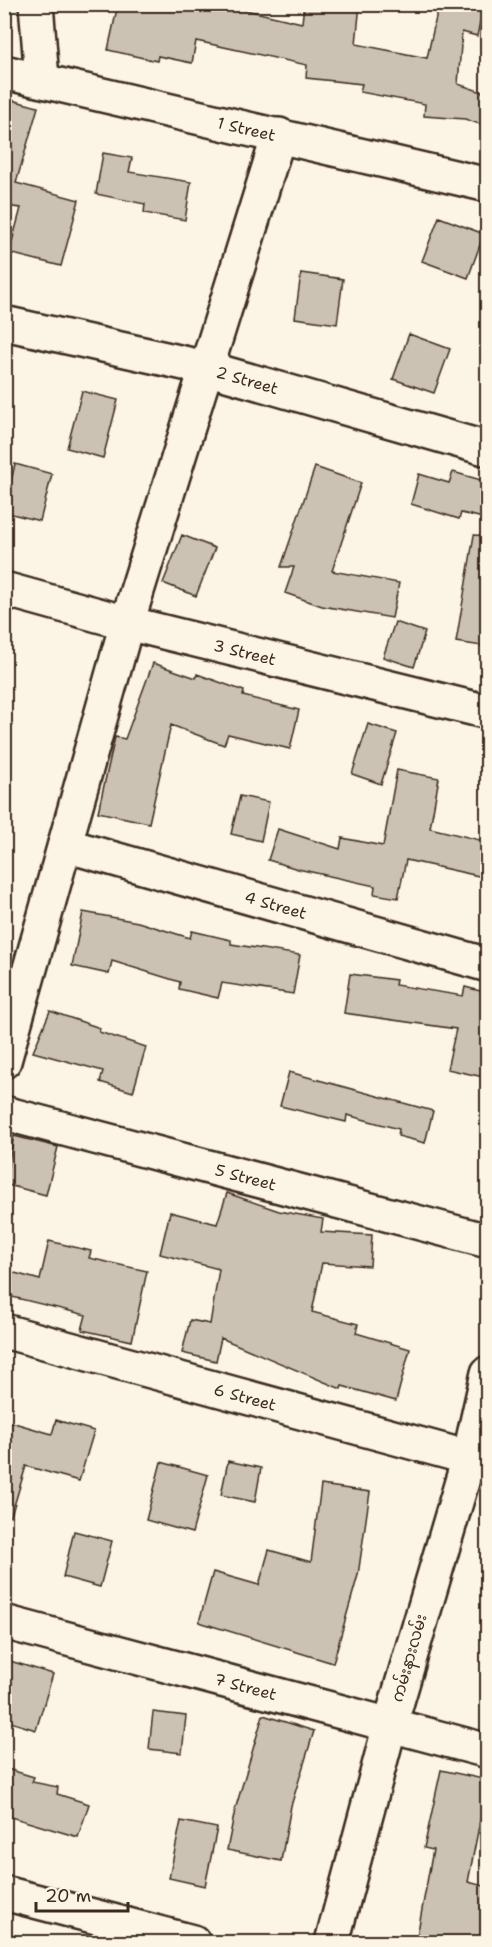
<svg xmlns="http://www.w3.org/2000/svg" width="492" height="1947" font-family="'Shantell Sans','Noto Sans Myanmar',sans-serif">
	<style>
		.building { fill: #ccc2b3; stroke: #3b2a1e; stroke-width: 1.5 }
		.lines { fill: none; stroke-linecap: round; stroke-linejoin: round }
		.minor-casing { stroke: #3b2a1e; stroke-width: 38 }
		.minor { stroke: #fcf5e5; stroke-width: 33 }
		.labels { text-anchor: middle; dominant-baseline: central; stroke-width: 6; stroke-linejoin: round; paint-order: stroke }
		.street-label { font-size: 16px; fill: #3b2a1e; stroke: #fcf5e5 }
	</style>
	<rect width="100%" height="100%" fill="#fcf5e5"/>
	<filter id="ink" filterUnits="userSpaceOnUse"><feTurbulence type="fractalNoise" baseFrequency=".0167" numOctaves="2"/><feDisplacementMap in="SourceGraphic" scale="12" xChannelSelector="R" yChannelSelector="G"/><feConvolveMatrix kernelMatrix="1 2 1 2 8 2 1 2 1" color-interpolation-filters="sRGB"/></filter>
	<g filter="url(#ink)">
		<path class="building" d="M 118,4 L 175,4 L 210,11 L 211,4 L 220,4 L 302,23 L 304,4 L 360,4 L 356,44 L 427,58 L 439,4 L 484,4 L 477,36 L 462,32 L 458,84 L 488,94 L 488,127 L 465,119 L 424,116 L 425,104 L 360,92 L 362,84 L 306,78 L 307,65 L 196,41 L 192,63 L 158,56 L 157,61 L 108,50 Z
			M 4,98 L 38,107 L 16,183 L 79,200 L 61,266 L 9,253 L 21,208 L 4,206 Z
			M 103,153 L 132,158 L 129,172 L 191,182 L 185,220 L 144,213 L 145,204 L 96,194 Z
			M 439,217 L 484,234 L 468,278 L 422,261 Z
			M 301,273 L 343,279 L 337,324 L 295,318 Z
			M 409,334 L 450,349 L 434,393 L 393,379 Z
			M 82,391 L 118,400 L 103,458 L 67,448 Z
			M 15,464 L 52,474 L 40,521 L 4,512 Z
			M 315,467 L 361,483 L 332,571 L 399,583 L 392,618 L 322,606 L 285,593 L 294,567 L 281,567 Z
			M 453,472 L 488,482 L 488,519 L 461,513 L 459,519 L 411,504 L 419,474 L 449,483 Z
			M 182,535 L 215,548 L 196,596 L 163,583 Z
			M 474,535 L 488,536 L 488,608 L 482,646 L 456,642 Z
			M 395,622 L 425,632 L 414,667 L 383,657 Z
			M 153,663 L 196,678 L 197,674 L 244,691 L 243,696 L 299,710 L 290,749 L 228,734 L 224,745 L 171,725 L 149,823 L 98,812 L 115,737 L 125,739 Z
			M 368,724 L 397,733 L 381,784 L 352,774 Z
			M 397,770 L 439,778 L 430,828 L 488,842 L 488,878 L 406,860 L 398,898 L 374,894 L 375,886 L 298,869 L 268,860 L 278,829 L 340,849 L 342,838 L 383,846 Z
			M 240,796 L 269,802 L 261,841 L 231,834 Z
			M 83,912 L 138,922 L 190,938 L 192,931 L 231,940 L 231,944 L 300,955 L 293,994 L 222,983 L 218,998 L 179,989 L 180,982 L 112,961 L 109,974 L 72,966 Z
			M 350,974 L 396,980 L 395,985 L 463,996 L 465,987 L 488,993 L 488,1078 L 447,1069 L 456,1029 L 344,1013 Z
			M 50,1011 L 100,1028 L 99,1032 L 146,1047 L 133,1092 L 100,1082 L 103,1071 L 33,1052 Z
			M 289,1072 L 433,1111 L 425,1143 L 398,1136 L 399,1129 L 347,1115 L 346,1122 L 280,1106 Z
			M 14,1136 L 58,1147 L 46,1195 L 4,1184 Z
			M 227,1193 L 279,1211 L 323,1219 L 321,1232 L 372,1235 L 370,1266 L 322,1263 L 312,1312 L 358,1324 L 356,1333 L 410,1349 L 396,1401 L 342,1386 L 341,1389 L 221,1338 L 216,1361 L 182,1353 L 190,1320 L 210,1324 L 219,1269 L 160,1254 L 170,1212 L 217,1224 Z
			M 49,1241 L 91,1251 L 89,1258 L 147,1271 L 132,1341 L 82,1330 L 86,1315 L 4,1295 L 4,1270 L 40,1280 Z
			M 4,1420 L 52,1434 L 56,1420 L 94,1431 L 79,1481 L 26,1466 L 11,1516 L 4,1515 Z
			M 228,1461 L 261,1468 L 255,1502 L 221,1495 Z
			M 161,1462 L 208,1475 L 192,1533 L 146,1520 Z
			M 321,1485 L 370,1492 L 358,1575 L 333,1663 L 199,1622 L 213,1572 L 259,1585 L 269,1550 L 311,1562 Z
			M 74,1531 L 112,1541 L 100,1587 L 63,1577 Z
			M 10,1661 L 53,1674 L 36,1730 L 4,1720 L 4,1681 Z
			M 153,1712 L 186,1716 L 182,1753 L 149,1749 Z
			M 263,1715 L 314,1731 L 291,1806 L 281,1861 L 227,1850 L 235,1810 Z
			M 4,1768 L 34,1777 L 32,1782 L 58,1787 L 57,1794 L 89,1804 L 78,1837 L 4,1815 Z
			M 441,1770 L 488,1780 L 468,1882 L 488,1887 L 488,1942 L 416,1942 L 433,1850 L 424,1848 Z
			M 181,1821 L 217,1828 L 205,1886 L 169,1878 Z"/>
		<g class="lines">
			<g class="minor-casing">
				<g id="minor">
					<path d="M 36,4 L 42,79"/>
					<path id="s1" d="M 4,72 L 488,185"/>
					<path id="s2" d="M 4,323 L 206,368 L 488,449"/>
					<path id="s3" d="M 4,589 L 127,623 L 488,712"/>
					<path id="s4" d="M 65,845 L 488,965"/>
					<path d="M 4,1061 L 127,623 L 279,135"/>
					<path id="s5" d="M 4,1113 L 488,1241"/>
					<path id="s6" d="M 4,1331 L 488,1463"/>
					<path id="s7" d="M 4,1622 L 488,1751"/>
					<path d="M 4,1893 L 193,1942"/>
					<path d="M 332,1942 L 390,1725 L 469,1458 L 488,1373"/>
				</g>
			</g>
			<use href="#minor" class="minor"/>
		</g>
	</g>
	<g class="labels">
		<g class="street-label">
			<text stroke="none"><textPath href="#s1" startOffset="249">1 Street</textPath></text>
			<text stroke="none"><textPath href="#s2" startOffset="250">2 Street</textPath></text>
			<text stroke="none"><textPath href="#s3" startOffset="249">3 Street</textPath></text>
			<text stroke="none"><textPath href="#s4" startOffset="219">4 Street</textPath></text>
			<text stroke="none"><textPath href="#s5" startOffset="250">5 Street</textPath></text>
			<text stroke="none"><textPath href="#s6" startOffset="250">6 Street</textPath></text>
			<text transform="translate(409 1658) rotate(-74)">ကမ်းနားလမ်း</text>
			<text stroke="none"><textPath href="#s7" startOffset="250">7 Street</textPath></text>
		</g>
	</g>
	<rect width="492" height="1947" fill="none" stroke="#fcf5e5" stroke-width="24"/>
	<rect x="12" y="12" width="468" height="1923" fill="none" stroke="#3b2a1e" stroke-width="2" filter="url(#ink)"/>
	<path d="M36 1902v9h92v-9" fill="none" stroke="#3b2a1e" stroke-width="3"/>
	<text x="45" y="1902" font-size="18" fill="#3b2a1e" stroke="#fcf5e5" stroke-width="4.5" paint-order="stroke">20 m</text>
</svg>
